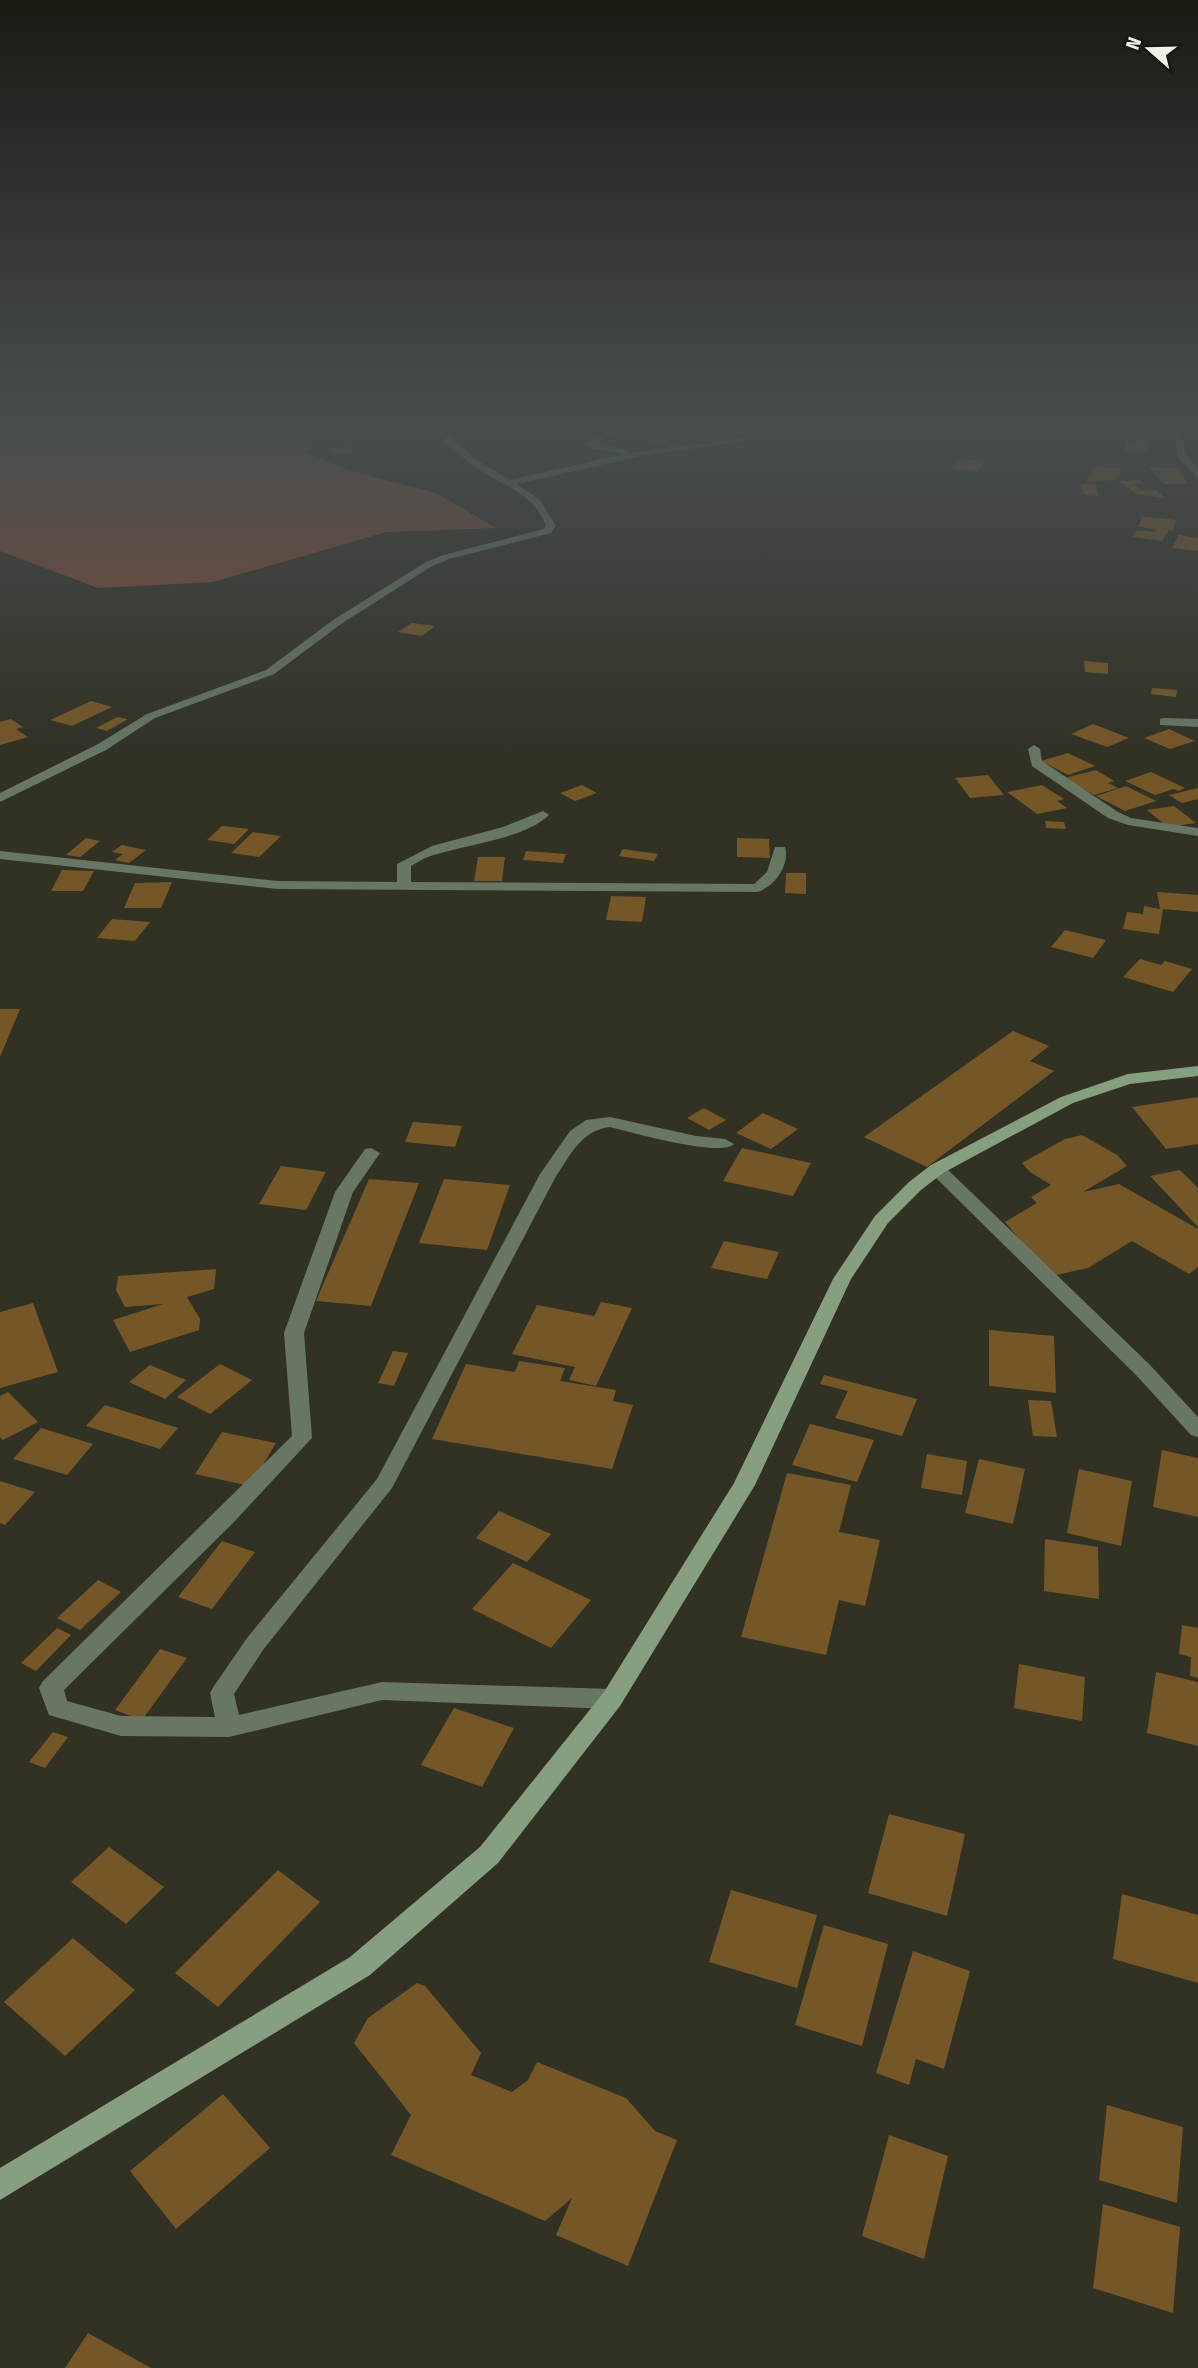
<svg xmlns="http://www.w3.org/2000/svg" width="1198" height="2368" font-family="'Fira Sans Condensed',sans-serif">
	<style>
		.forest { fill: #7d4c34 }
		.building { fill: #755727 }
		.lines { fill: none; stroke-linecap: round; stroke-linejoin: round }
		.minor { fill: #677764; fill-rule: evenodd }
		.tertiary { fill: #677764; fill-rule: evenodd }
		.secondary { fill: #869f81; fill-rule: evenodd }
	</style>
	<rect width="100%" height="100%" fill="#313124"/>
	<path class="forest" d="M 0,426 L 324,426 L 307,453 L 351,471 L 436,493 L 496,528 L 386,532 L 213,582 L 98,588 L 0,551 Z"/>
	<path class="building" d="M 770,426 L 778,428 L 763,433 L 740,427 Z
		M 662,438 L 685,445 L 673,448 L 650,441 Z
		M 1136,439 L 1151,440 L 1146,453 L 1124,451 L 1128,441 L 1135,442 Z
		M 351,447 L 354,453 L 331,455 L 329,448 Z
		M 958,459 L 985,461 L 978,472 L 951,469 Z
		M 1094,466 L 1121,469 L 1116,480 L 1088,481 Z
		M 1149,467 L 1178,468 L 1188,484 L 1163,484 Z
		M 1139,480 L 1143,484 L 1134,484 L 1140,490 L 1157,490 L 1164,498 L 1136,494 L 1119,481 Z
		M 1081,484 L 1095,484 L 1099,496 L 1084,495 Z
		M 1142,516 L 1176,520 L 1172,531 L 1169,530 L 1162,541 L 1132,537 L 1137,530 L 1154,532 L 1156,529 L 1138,527 Z
		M 1179,535 L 1198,538 L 1198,551 L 1172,548 Z
		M 412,623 L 435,626 L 422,636 L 398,632 Z
		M 1084,661 L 1108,663 L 1108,674 L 1085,672 Z
		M 1152,688 L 1177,690 L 1176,697 L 1151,694 Z
		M 91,701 L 112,707 L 72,726 L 50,720 Z
		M 117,717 L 128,719 L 107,731 L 96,728 Z
		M 11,719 L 23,727 L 16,729 L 28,737 L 0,745 L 0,722 Z
		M 1093,724 L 1129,738 L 1107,747 L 1071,734 Z
		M 1169,729 L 1195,741 L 1170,749 L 1144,738 Z
		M 1068,753 L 1095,766 L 1068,775 L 1041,761 Z
		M 1096,770 L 1114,781 L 1108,783 L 1118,788 L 1094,795 L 1065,778 Z
		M 1151,772 L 1185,788 L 1178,791 L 1174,789 L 1155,795 L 1125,781 Z
		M 988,775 L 1004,795 L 970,798 L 955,778 Z
		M 582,785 L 597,793 L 575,801 L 560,793 Z
		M 1042,785 L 1064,799 L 1057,801 L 1067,808 L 1037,814 L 1007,792 Z
		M 1126,786 L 1156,801 L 1125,811 L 1096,796 Z
		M 1198,788 L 1198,799 L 1182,803 L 1169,795 Z
		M 1174,806 L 1196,823 L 1168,827 L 1147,810 Z
		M 1045,821 L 1064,822 L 1066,829 L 1046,828 Z
		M 222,826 L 249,829 L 234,844 L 207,840 Z
		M 253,832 L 281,836 L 259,857 L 231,853 Z
		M 86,838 L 100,841 L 80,857 L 66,855 Z
		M 737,838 L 769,839 L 770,858 L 737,857 Z
		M 122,845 L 146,850 L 129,863 L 115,860 L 123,854 L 112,852 Z
		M 623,849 L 658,854 L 654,861 L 619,856 Z
		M 526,851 L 566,854 L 563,863 L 523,860 Z
		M 478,857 L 505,857 L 502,881 L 474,881 Z
		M 62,870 L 94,871 L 83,891 L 51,891 Z
		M 786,873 L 806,873 L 806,894 L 785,893 Z
		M 172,882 L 161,908 L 124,908 L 135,883 Z
		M 1157,892 L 1198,895 L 1198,912 L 1163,909 L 1159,934 L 1123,929 L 1127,912 L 1143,914 L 1144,906 L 1160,909 Z
		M 611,896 L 646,897 L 642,922 L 606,920 Z
		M 112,919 L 150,922 L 135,941 L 97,938 Z
		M 1065,930 L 1106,940 L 1093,958 L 1051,947 Z
		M 1140,959 L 1161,965 L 1165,961 L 1192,969 L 1173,992 L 1123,977 Z
		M 0,1009 L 20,1009 L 0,1057 Z
		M 1013,1031 L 1049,1046 L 1030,1061 L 1054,1071 L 927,1167 L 864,1137 Z
		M 1198,1097 L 1198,1144 L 1166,1149 L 1132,1107 Z
		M 704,1108 L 726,1120 L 709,1130 L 687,1118 Z
		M 763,1113 L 798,1129 L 771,1149 L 736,1133 Z
		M 413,1122 L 462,1126 L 455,1147 L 405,1142 Z
		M 1082,1135 L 1117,1155 L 1127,1166 L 1083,1192 L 1119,1184 L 1198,1229 L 1198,1267 L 1189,1274 L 1132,1241 L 1088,1268 L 1056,1275 L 1043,1267 L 1005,1222 L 1037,1203 L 1031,1197 L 1051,1185 L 1030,1172 L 1022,1163 L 1065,1139 Z
		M 742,1148 L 811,1163 L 793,1196 L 723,1181 Z
		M 281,1166 L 326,1172 L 306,1210 L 259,1204 Z
		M 1180,1170 L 1198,1188 L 1198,1227 L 1150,1176 Z
		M 369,1179 L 419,1183 L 371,1306 L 316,1301 Z
		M 444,1179 L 510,1185 L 487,1250 L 419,1243 Z
		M 724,1241 L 779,1252 L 767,1279 L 711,1268 Z
		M 216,1269 L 214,1289 L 187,1297 L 200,1319 L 199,1330 L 130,1352 L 113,1320 L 163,1304 L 125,1307 L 116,1290 L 118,1276 Z
		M 601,1302 L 632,1308 L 596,1386 L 569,1380 L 575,1367 L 512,1354 L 537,1305 L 594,1316 Z
		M 33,1303 L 58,1372 L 0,1388 L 0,1312 Z
		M 989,1330 L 1054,1336 L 1056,1393 L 989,1386 Z
		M 393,1351 L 408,1353 L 394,1386 L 378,1383 Z
		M 519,1361 L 565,1368 L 560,1381 L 616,1390 L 613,1401 L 633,1405 L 612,1469 L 432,1439 L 466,1364 L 515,1372 Z
		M 220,1364 L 252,1380 L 210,1414 L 177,1397 Z
		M 150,1365 L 186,1380 L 165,1399 L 129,1382 Z
		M 824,1375 L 917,1399 L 902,1436 L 835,1418 L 848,1391 L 820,1384 Z
		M 8,1392 L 38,1422 L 3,1440 L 0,1437 L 0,1396 Z
		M 1028,1400 L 1051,1401 L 1057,1437 L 1033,1436 Z
		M 105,1405 L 178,1428 L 160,1449 L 86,1426 Z
		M 810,1424 L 874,1440 L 857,1482 L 792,1465 Z
		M 41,1428 L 93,1444 L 67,1475 L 13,1459 Z
		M 222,1432 L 276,1443 L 250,1486 L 195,1474 Z
		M 1162,1450 L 1198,1458 L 1198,1517 L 1153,1507 Z
		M 927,1454 L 967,1461 L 962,1495 L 921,1488 Z
		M 979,1459 L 1025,1469 L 1013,1524 L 965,1513 Z
		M 1079,1469 L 1132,1481 L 1121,1546 L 1067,1533 Z
		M 787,1473 L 851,1485 L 839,1532 L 880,1540 L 865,1606 L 839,1600 L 826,1655 L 741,1637 Z
		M 0,1481 L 35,1492 L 5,1525 L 0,1523 Z
		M 499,1511 L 551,1534 L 527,1562 L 476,1538 Z
		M 1045,1539 L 1098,1547 L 1099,1599 L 1044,1591 Z
		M 222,1541 L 255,1552 L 212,1609 L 178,1597 Z
		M 513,1563 L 591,1600 L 551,1648 L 472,1609 Z
		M 98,1580 L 121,1592 L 80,1630 L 57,1618 Z
		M 1182,1625 L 1198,1628 L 1198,1678 L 1190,1676 L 1191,1657 L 1179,1654 Z
		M 57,1628 L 71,1635 L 36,1671 L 21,1663 Z
		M 160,1649 L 187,1658 L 142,1720 L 115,1710 Z
		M 1019,1664 L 1085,1677 L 1082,1721 L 1014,1708 Z
		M 1156,1672 L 1198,1682 L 1198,1746 L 1147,1733 Z
		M 454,1708 L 514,1728 L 482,1787 L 421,1765 Z
		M 53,1732 L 68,1737 L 45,1768 L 29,1762 Z
		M 889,1814 L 965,1834 L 947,1916 L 868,1893 Z
		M 109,1847 L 164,1887 L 126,1924 L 71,1882 Z
		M 278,1870 L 320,1902 L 218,2007 L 175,1973 Z
		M 731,1890 L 817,1915 L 797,1988 L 709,1962 Z
		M 1122,1894 L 1198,1915 L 1198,1983 L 1113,1959 Z
		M 824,1925 L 888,1944 L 862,2046 L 795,2025 Z
		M 73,1938 L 135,1990 L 65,2056 L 4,2002 Z
		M 913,1951 L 970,1971 L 944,2069 L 916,2059 L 909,2085 L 876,2073 Z
		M 417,1983 L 425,1986 L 481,2053 L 471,2075 L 512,2092 L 528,2080 L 537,2062 L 626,2098 L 655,2131 L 677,2140 L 628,2266 L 556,2235 L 572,2198 L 545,2221 L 391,2155 L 411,2115 L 354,2043 L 368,2018 Z
		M 223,2094 L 270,2148 L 176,2229 L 130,2171 Z
		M 1107,2105 L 1183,2127 L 1177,2203 L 1099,2180 Z
		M 889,2135 L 948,2156 L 924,2259 L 862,2236 Z
		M 1103,2204 L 1180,2227 L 1173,2313 L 1093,2288 Z
		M 88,2333 L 151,2368 L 65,2368 Z"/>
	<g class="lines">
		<path class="minor" d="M 430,426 L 439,426 L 475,459 L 510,480 L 624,454 L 592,449 L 585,443 L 624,426 L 636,426 L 595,443 L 628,450 L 628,453 L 743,438 L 747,441 L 641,456 L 517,484 L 540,500 L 556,526 L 551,533 L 449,559 L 432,566 L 341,624 L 274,674 L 155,718 L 106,750 L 0,802 L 0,793 L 98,744 L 147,714 L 266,670 L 333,620 L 426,562 L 443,555 L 544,529 L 546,526 C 535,495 506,487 480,470 C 462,458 445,443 430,426 Z
			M 1164,718 L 1198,719 L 1198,727 L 1160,725 L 1160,719 Z
			M 1034,745 L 1040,749 L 1042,761 L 1118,812 L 1131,818 L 1198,828 L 1198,836 L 1128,825 L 1108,818 L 1032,766 L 1028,749 Z
			M 543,811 L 549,815 C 524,840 459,845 425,858 L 411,866 L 411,882 L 754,884 L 767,872 L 775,847 L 785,847 C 790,865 775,887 757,892 L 278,889 L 0,859 L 0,851 L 278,881 L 397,882 L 397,864 L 432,846 L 503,827 Z
			M 610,1117 L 696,1136 L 725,1139 L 734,1144 C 721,1158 631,1132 610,1127 C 581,1130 570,1156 555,1178 L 392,1488 L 263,1650 L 234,1694 L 239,1715 L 382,1682 L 612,1689 L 620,1692 L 624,1699 L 620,1706 L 612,1709 L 382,1700 L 229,1737 L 121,1736 L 49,1715 L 39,1688 L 43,1681 L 292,1436 L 284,1333 L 335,1192 L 365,1149 L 371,1148 L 380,1153 L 353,1192 L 304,1333 L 312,1438 L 233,1523 L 64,1690 L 67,1701 L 121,1716 L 215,1717 L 210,1693 L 214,1686 L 247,1638 L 377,1479 L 540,1174 L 570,1131 L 586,1120 Z
			M 937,1164 L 943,1165 L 1150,1365 L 1198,1417 L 1198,1437 L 1191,1435 L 1136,1375 L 931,1173 L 928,1169 L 931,1165 Z"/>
		<path class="tertiary" d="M 1173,426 L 1181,426 L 1185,453 L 1198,470 L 1198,478 L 1179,459 Z"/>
		<path class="secondary" d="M 1198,1066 L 1198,1076 L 1130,1084 L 1073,1103 L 943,1173 L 921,1190 L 888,1223 L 851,1279 L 755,1485 L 620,1706 L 498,1863 L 370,1975 L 0,2200 L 0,2168 L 350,1957 L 480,1847 L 604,1692 L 734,1483 L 833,1279 L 875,1216 L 909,1182 L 931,1165 L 1061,1097 L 1128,1074 Z"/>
	</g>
	<linearGradient id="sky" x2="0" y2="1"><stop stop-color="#1b1b14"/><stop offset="0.56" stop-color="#484e50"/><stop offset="1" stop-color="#484e50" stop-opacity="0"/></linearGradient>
	<rect width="1198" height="758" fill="url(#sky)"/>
	<g transform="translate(1149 49) rotate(290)" stroke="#181813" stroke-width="5" paint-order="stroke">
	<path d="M0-5L12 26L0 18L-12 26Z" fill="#f0f0e8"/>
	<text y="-10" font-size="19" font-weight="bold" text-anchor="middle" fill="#f0f0e8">N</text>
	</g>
</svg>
